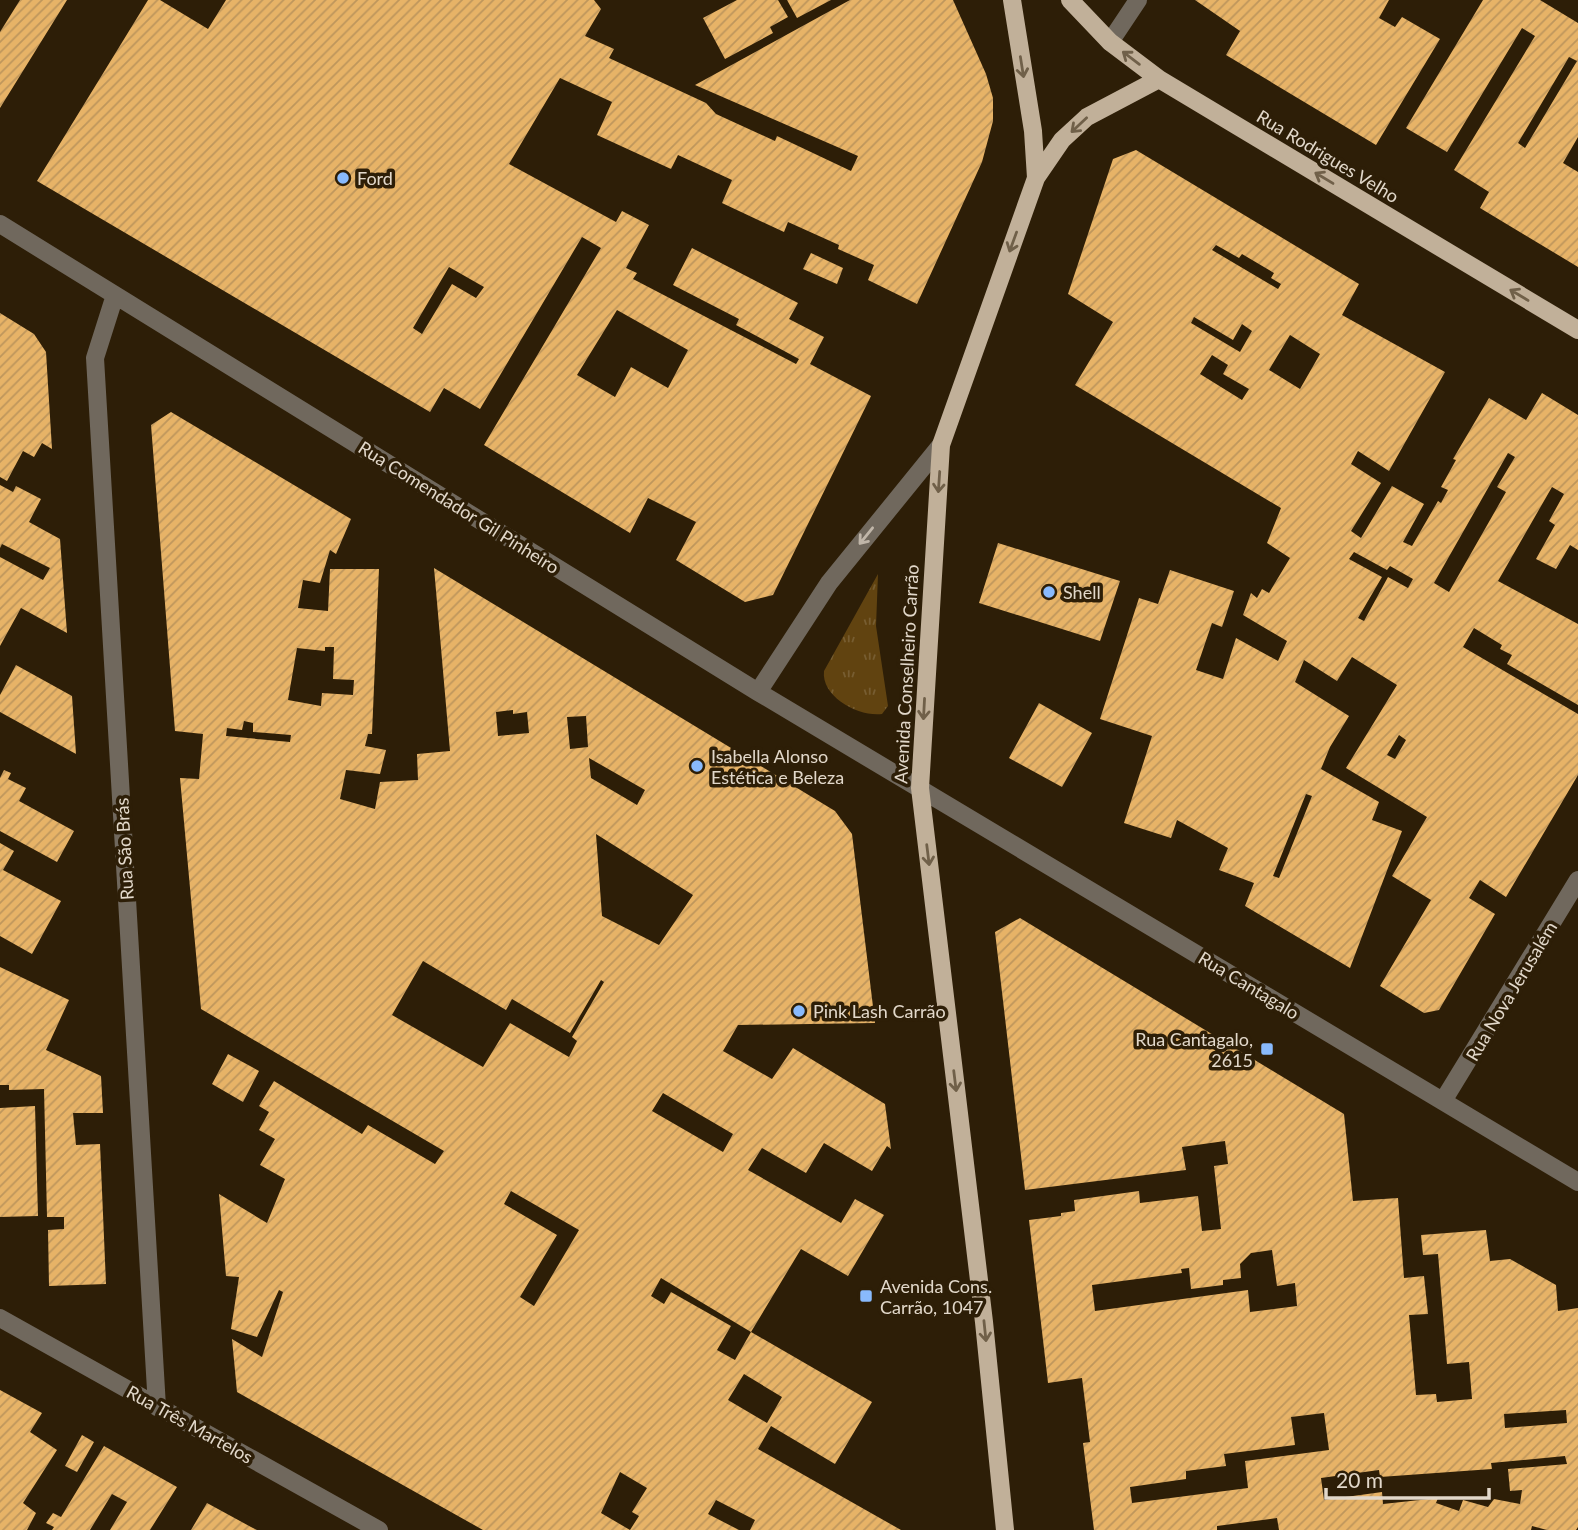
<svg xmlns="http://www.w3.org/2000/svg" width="1578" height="1530" font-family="Lato,sans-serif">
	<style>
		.grass { fill: url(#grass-tufts) }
		.building { fill: url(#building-hatch); fill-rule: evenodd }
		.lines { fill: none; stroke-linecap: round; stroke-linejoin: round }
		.minor { stroke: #70685d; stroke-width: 18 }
		.major { stroke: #c1b099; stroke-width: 18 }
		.oneway { stroke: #706049 }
		.oneway2 { stroke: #c0b6a9 }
		.poi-dot { fill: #89bafc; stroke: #2d1e07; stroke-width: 2.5 }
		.labels { text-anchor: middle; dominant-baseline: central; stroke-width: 7; stroke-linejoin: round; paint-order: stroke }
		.street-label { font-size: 18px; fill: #e2d8ca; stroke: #2d1e07 }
		.poi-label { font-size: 18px; fill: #e2d8ca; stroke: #2d1e07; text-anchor: start }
	</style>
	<defs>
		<pattern id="grass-tufts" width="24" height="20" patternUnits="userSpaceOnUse" patternTransform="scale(1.75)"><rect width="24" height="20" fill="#614310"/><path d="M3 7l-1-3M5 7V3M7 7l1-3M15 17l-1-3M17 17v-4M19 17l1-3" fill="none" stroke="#775d31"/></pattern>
		<pattern id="building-hatch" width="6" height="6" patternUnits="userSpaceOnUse" patternTransform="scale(1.75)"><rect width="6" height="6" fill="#e7b367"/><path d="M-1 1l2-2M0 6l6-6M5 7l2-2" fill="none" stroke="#be965c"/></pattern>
	</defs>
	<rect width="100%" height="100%" fill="#2d1e07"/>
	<path class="grass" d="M 878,574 L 876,626 L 888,706 L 882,714 C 859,717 821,697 824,671 Z"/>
	<path class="building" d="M 20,0 L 67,0 L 0,108 L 0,32 Z
		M 148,0 L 160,0 L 208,29 L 226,0 L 594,0 L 601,9 L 585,36 L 614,49 L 609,58 L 706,103 L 716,114 L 775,141 L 777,136 L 851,171 L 858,156 L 695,85 L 850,0 L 953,0 L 986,74 L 993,98 L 993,121 L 982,162 L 917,304 L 868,280 L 874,265 L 838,249 L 839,245 L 788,222 L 784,232 L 722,203 L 732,180 L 678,155 L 671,169 L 597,135 L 612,102 L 560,78 L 509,164 L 616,222 L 622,211 L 649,225 L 626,268 L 637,273 L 633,279 L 796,364 L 799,359 L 736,325 L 739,319 L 673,285 L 692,248 L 798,303 L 789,319 L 824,337 L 810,364 L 871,396 L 773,595 L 745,602 L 676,560 L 696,522 L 648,498 L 630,533 L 484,445 L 601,248 L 582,237 L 480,409 L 444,388 L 430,412 L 37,181 ZM 449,267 L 484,287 L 476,298 L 452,284 L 422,334 L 413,328 ZM 617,310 L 688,350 L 668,388 L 631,367 L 615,397 L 577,375 Z
		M 737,0 L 778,0 L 788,17 L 770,27 L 773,33 L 725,59 L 703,18 Z
		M 787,0 L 831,0 L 797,18 Z
		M 1195,0 L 1389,0 L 1379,18 L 1395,27 L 1402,17 L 1440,39 L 1376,145 L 1226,55 L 1240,31 Z
		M 1483,0 L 1540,0 L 1578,23 L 1578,137 L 1563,163 L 1578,172 L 1578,267 L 1480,208 L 1489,192 L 1454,170 L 1535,36 L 1522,28 L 1447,152 L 1406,128 ZM 1569,57 L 1577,61 L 1525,148 L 1518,143 Z
		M 1136,150 L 1359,284 L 1342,315 L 1445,372 L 1389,471 L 1358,451 L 1351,464 L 1381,483 L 1351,531 L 1361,538 L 1392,486 L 1424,504 L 1403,542 L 1412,546 L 1438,501 L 1441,503 L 1448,490 L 1441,487 L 1456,460 L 1453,459 L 1489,398 L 1526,420 L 1542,393 L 1578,415 L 1578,550 L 1570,545 L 1556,569 L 1536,559 L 1555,525 L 1549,521 L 1564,494 L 1552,487 L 1498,581 L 1578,624 L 1578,705 L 1507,664 L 1512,655 L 1500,649 L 1502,645 L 1474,628 L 1463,647 L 1578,714 L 1578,775 L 1506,897 L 1480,880 L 1469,898 L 1495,914 L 1439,1010 L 1424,1013 L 1380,986 L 1431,900 L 1392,876 L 1427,817 L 1346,768 L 1397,685 L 1352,657 L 1337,681 L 1304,660 L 1295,682 L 1349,716 L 1330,747 L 1321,769 L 1379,802 L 1372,820 L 1402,831 L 1350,968 L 1245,906 L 1254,883 L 1219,870 L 1228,848 L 1177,820 L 1171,838 L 1124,823 L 1152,736 L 1100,719 L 1139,598 L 1158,604 L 1170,570 L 1234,591 L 1222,627 L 1212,623 L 1196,670 L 1223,679 L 1236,638 L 1278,661 L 1287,641 L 1243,615 L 1251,593 L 1257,598 L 1262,589 L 1269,593 L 1290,558 L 1267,543 L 1281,508 L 1075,385 L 1113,322 L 1068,294 L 1113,159 ZM 1216,245 L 1239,258 L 1242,254 L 1274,273 L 1271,278 L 1281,284 L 1278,289 L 1212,250 ZM 1194,317 L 1233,340 L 1242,324 L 1252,331 L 1240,352 L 1191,323 ZM 1290,335 L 1320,354 L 1300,389 L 1269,370 ZM 1212,355 L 1228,365 L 1223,374 L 1249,389 L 1242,400 L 1200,374 ZM 1508,453 L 1515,457 L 1497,487 L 1506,492 L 1449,592 L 1434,583 ZM 1354,552 L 1387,570 L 1390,566 L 1413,579 L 1408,588 L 1388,577 L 1364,621 L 1358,618 L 1382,577 L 1349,559 ZM 1399,735 L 1406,740 L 1395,759 L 1387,755 ZM 1306,794 L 1312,796 L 1279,878 L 1273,876 Z
		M 811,253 L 843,268 L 837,284 L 803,269 Z
		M 0,313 L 34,334 L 46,352 L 52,449 L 42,443 L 34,457 L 23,451 L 7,481 L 0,477 Z
		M 171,412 L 351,519 L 336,554 L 330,550 L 320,583 L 303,580 L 298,608 L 328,611 L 330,569 L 379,569 L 372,734 L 368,734 L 365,746 L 386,750 L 380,774 L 346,770 L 340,799 L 375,809 L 380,782 L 418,780 L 417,754 L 450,751 L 434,568 L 835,811 L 852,834 L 875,1023 L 738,1025 L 723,1051 L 772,1079 L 793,1048 L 885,1104 L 891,1149 L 887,1146 L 872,1171 L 824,1143 L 806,1173 L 762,1148 L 748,1170 L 841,1223 L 855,1199 L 884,1215 L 848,1276 L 801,1249 L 751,1332 L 661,1278 L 651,1296 L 664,1304 L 671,1292 L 731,1326 L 717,1350 L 735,1360 L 751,1332 L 872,1402 L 835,1464 L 771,1426 L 758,1449 L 901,1530 L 750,1530 L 755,1520 L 716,1500 L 708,1514 L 739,1530 L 630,1530 L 639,1516 L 632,1512 L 647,1488 L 620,1472 L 601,1513 L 630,1530 L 483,1530 L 237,1392 L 232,1339 L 262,1357 L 283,1292 L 279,1290 L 257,1337 L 231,1329 L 239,1277 L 226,1276 L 219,1194 L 267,1223 L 285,1179 L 260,1165 L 275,1139 L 259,1130 L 269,1112 L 259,1106 L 274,1081 L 362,1134 L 368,1125 L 435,1164 L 444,1151 L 201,1009 L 180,778 L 199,779 L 203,734 L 175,731 L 151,425 ZM 325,647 L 334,647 L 333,679 L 354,680 L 353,695 L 322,693 L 321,706 L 288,700 L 297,648 L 325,651 ZM 513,710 L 513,714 L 527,712 L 529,733 L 498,736 L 496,712 ZM 586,716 L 588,747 L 570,749 L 567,717 ZM 244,721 L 253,723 L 253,732 L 291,735 L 290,742 L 226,736 L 227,728 L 242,730 ZM 589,758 L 645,790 L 637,805 L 591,778 ZM 596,834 L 693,895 L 659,945 L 602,916 ZM 423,961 L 506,1010 L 512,999 L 570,1033 L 601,980 L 604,982 L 572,1037 L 577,1041 L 569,1057 L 510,1023 L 483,1067 L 392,1015 ZM 663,1093 L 733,1134 L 723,1152 L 652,1111 ZM 511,1191 L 579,1230 L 534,1306 L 520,1297 L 557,1235 L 504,1204 ZM 744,1374 L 782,1397 L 767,1423 L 728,1400 Z
		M 0,485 L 13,492 L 16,486 L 41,499 L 29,522 L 60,539 L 67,633 L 21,608 L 0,646 L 0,557 L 43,580 L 50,568 L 2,544 L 0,548 Z
		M 998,543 L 1120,581 L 1100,641 L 979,603 Z
		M 16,665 L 72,696 L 76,754 L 0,712 L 0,695 Z
		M 1039,703 L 1092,733 L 1062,787 L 1009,758 Z
		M 4,770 L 11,773 L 8,779 L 26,788 L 19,801 L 74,831 L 57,862 L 0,831 L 0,778 Z
		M 0,843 L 14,851 L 3,870 L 61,901 L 32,954 L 0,936 Z
		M 1020,918 L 1344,1114 L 1353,1201 L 1398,1198 L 1404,1278 L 1424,1276 L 1428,1314 L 1409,1315 L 1416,1395 L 1436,1394 L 1437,1402 L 1472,1399 L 1469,1362 L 1447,1364 L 1438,1254 L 1423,1255 L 1421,1235 L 1486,1230 L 1490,1261 L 1510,1259 L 1556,1285 L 1558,1311 L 1578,1308 L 1578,1527 L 1576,1530 L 1547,1530 L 1532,1526 L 1531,1530 L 1279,1530 L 1277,1518 L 1217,1526 L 1217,1530 L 1094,1530 L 1083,1443 L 1090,1442 L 1082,1378 L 1048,1383 L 1029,1220 L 1061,1216 L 1061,1213 L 1075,1211 L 1074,1200 L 1139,1191 L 1140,1203 L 1198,1196 L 1202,1231 L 1221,1229 L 1214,1166 L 1228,1164 L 1225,1141 L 1182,1147 L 1186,1170 L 1025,1190 L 995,932 ZM 1272,1250 L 1277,1286 L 1295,1283 L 1297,1306 L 1250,1312 L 1248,1290 L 1095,1311 L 1092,1285 L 1182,1273 L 1181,1269 L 1189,1268 L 1191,1289 L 1223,1285 L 1223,1280 L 1241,1278 L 1240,1264 L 1251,1253 ZM 1566,1410 L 1567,1423 L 1505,1428 L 1504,1414 ZM 1324,1413 L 1329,1450 L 1245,1461 L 1248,1488 L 1132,1503 L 1130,1487 L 1186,1479 L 1186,1471 L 1226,1466 L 1224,1454 L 1295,1445 L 1291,1417 ZM 1565,1456 L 1567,1464 L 1508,1469 L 1510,1491 L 1522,1490 L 1520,1504 L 1494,1499 L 1488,1507 L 1463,1500 L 1459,1511 L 1436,1503 L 1438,1498 L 1383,1504 L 1382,1492 L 1324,1500 L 1321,1478 L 1379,1470 L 1380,1477 L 1492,1469 L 1491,1463 Z
		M 0,967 L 69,1000 L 46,1050 L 101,1076 L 103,1113 L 73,1113 L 76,1145 L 100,1144 L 106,1284 L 49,1286 L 48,1230 L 64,1229 L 64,1217 L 47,1217 L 44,1089 L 9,1090 L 9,1085 L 0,1085 Z
		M 228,1054 L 259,1071 L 243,1102 L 212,1084 Z
		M 35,1106 L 38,1216 L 0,1217 L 0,1108 Z
		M 0,1390 L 42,1413 L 30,1432 L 57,1450 L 23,1503 L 36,1513 L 27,1530 L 0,1530 Z
		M 82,1435 L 94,1442 L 77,1472 L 65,1466 Z
		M 104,1446 L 177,1487 L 150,1530 L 110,1530 L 127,1502 L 112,1494 L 90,1530 L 52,1530 L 54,1527 L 46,1523 L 53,1513 L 61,1517 Z
		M 207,1503 L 251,1527 L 257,1530 L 191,1530 Z"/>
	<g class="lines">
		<path class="minor" d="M 1110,42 L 1138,0
			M 0,224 L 758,692 L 1578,1182
			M 115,295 L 95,358 L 157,1407
			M 758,692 L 829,583 L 941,445
			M 1443,1101 L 1578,880
			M 0,1318 L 379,1530"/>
		<path class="major" d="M 1070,0 L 1110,42 L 1159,79 L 1578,330
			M 1036,178 L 1062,140 L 1087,117 L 1159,79
			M 1005,1530 L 984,1322 L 920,788 L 941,445 L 1036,178 L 1033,131 L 1012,0"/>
	</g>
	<defs><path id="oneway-shaft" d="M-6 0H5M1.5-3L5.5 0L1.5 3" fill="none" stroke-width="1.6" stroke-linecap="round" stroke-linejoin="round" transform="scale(1.75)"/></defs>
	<g class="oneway">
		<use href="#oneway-shaft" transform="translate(1131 58) rotate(-143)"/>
		<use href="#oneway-shaft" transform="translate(1022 67) rotate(81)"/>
		<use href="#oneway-shaft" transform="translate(1079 125) rotate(137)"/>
		<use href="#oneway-shaft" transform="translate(1324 178) rotate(-149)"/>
		<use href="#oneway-shaft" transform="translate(1013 242) rotate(110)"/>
		<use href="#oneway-shaft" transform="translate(1519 295) rotate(-149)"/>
		<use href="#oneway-shaft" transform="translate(939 482) rotate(94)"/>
		<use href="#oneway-shaft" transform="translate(924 709) rotate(93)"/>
		<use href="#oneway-shaft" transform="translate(928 855) rotate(83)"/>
		<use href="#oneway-shaft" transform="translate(955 1081) rotate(83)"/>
		<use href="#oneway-shaft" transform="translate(985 1331) rotate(84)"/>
	</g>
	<use class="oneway2" href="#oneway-shaft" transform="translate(866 536) rotate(129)"/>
	<g class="poi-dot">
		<circle cx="343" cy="178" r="7"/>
		<circle cx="1049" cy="592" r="7"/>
		<circle cx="697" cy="766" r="7"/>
		<circle cx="799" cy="1011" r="7"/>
		<rect x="1260" y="1042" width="14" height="14" rx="3.5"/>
		<rect x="859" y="1289" width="14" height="14" rx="3.5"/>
	</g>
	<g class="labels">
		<g class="street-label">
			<text transform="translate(1328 156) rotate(31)">Rua Rodrigues Velho</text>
			<text transform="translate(459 507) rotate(32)">Rua Comendador Gil Pinheiro</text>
			<text transform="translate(906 674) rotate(-87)">Avenida Conselheiro Carrão</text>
			<text transform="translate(124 849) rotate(-93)">Rua São Brás</text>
			<text transform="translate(1249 985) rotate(31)">Rua Cantagalo</text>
			<text transform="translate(1511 991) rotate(-59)">Rua Nova Jerusalém</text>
			<text transform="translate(190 1424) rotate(29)">Rua Três Martelos</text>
		</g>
		<g class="poi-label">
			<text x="357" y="178">Ford</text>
			<text x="1063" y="592">Shell</text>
			<text x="711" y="756">Isabella Alonso<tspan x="711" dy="21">Estética e Beleza</tspan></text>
			<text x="813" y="1011">Pink Lash Carrão</text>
			<text x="1253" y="1039" text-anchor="end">Rua Cantagalo,<tspan x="1253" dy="21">2615</tspan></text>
			<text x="880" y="1286">Avenida Cons.<tspan x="880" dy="21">Carrão, 1047</tspan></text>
		</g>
	</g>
	<path d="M1326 1488v10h163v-10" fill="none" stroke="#e2d8ca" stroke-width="3.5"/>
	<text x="1336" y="1488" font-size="21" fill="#e2d8ca" stroke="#2d1e07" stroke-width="5" paint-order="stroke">20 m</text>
</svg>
